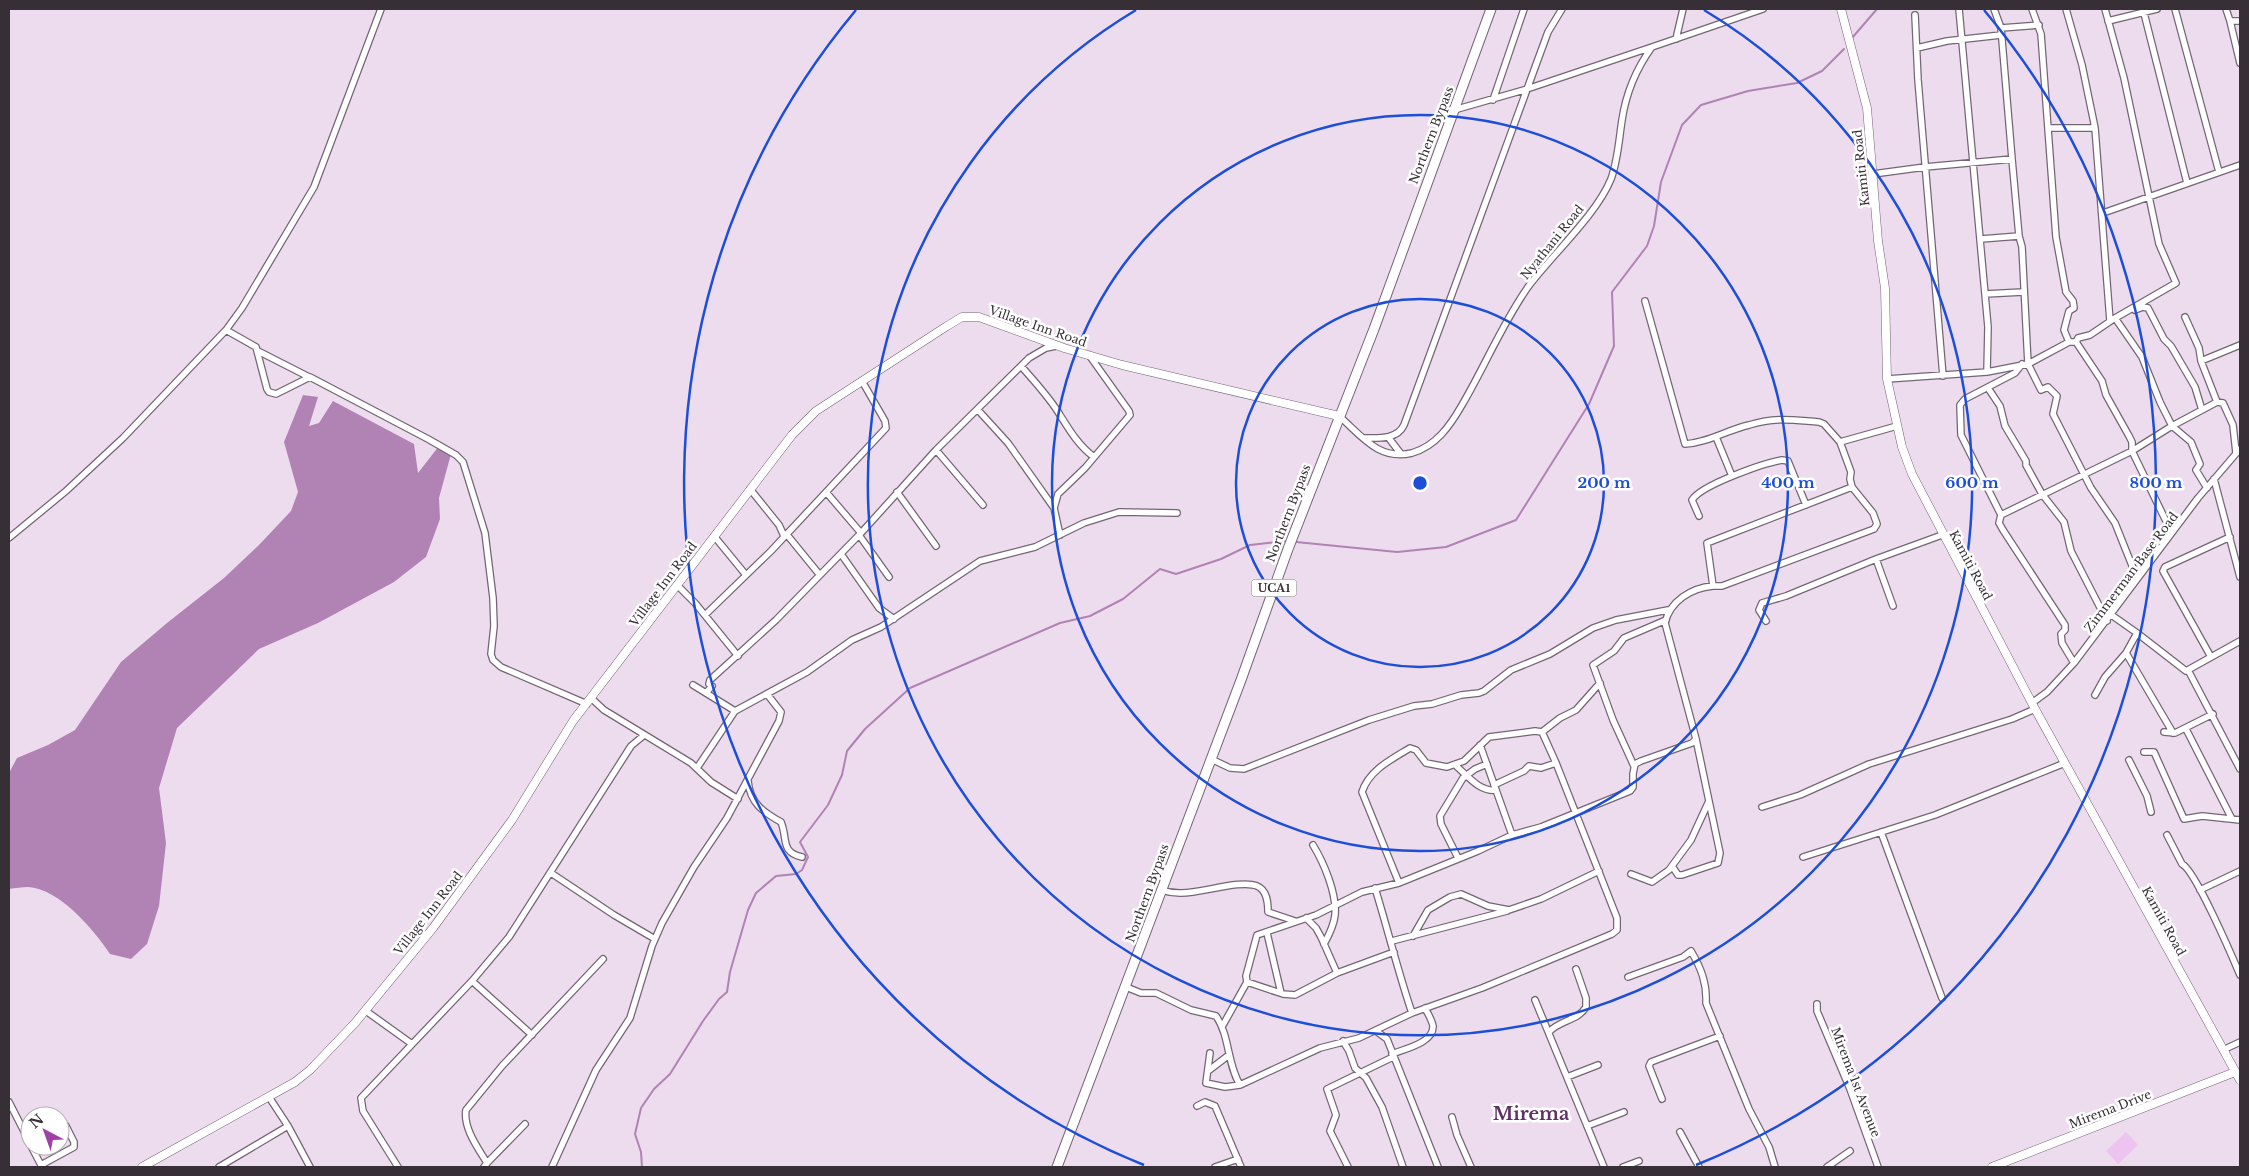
<svg xmlns="http://www.w3.org/2000/svg" width="2249" height="1176" font-family="'Libre Baskerville',serif">
	<style>
		.green { fill: #edc3f0 }
		.water { fill: #b183b5 }
		.lines { fill: none; stroke-linecap: round; stroke-linejoin: round }
		.stream { stroke: #b183b5; stroke-width: 2 }
		.street-casing { stroke: #746575; stroke-width: 8 }
		.secondary-casing { stroke: #746575; stroke-width: 9 }
		.primary-casing { stroke: #746575; stroke-width: 11 }
		.street { stroke: #fff; stroke-width: 5.5 }
		.secondary { stroke: #fff; stroke-width: 8 }
		.primary { stroke: #fff; stroke-width: 9 }
		.ring { fill: none; stroke: #1d4ed8; stroke-width: 2.5 }
		.labels { text-anchor: middle; dominant-baseline: central; stroke-width: 5; stroke-linejoin: round; paint-order: stroke }
		.shield { fill: #fff; stroke: #726d72; stroke-width: 1 }
		.shield-label { font-size: 11px; font-weight: bold; fill: #362f36 }
		.street-label { font-size: 12px; fill: #362f36; stroke: #fff }
		.district-label { font-size: 18px; font-weight: bold; fill: #603165; stroke: #fff }
		.centre { fill: #1d4ed8; stroke: #fff; stroke-width: 2.5 }
		.ring-label { font-size: 15px; text-anchor: middle; font-weight: bold; fill: #1d4ed8; stroke: #fff; stroke-width: 5; stroke-linejoin: round; paint-order: stroke }
	</style>
	<rect width="100%" height="100%" fill="#eddcee"/>
	<path class="green" d="M 2126,1132 L 2138,1145 L 2118,1164 L 2106,1151 Z"/>
	<path class="water" d="M 303,395 L 318,397 L 309,426 L 319,423 L 333,401 L 414,444 L 418,473 L 439,446 L 451,454 L 439,498 L 440,519 L 426,557 L 394,582 L 318,623 L 259,649 L 177,728 L 159,788 L 166,843 L 159,906 L 147,944 L 131,959 L 110,954 C 94,930 60,889 28,887 C 22,887 15,888 9,889 L 9,773 L 17,758 L 48,745 L 75,730 L 121,662 L 167,623 L 224,578 L 259,545 L 291,511 L 298,492 L 284,442 Z"/>
	<g class="lines">
		<path class="stream" d="M 1852,38 L 1877,9
			M 1296,542 L 1397,552 L 1446,547 L 1516,520 L 1589,404 L 1614,346 L 1612,292 L 1647,246 L 1654,226 L 1661,182 L 1682,125 L 1701,105 L 1748,91 L 1797,83 L 1822,71 L 1844,49
			M 642,1167 L 641,1152 L 635,1134 L 641,1108 L 654,1089 L 670,1074 L 703,1021 L 719,999 L 727,992 L 730,972 L 748,910 L 756,893 L 776,876 L 796,874 L 802,870 L 808,857 L 800,842 L 828,805 L 842,775 L 847,751 L 865,729 L 910,688 L 1060,623 L 1090,616 L 1123,599 L 1160,569 L 1176,574 L 1221,559 L 1250,545 L 1285,541"/>
		<g class="street-casing">
			<path id="street" d="M 381,9 L 314,187 L 242,308 L 226,330 L 256,347 L 267,389 L 269,392 L 276,394 L 310,377 L 428,439 L 456,455 L 463,462 L 485,533 L 493,598 L 494,626 L 491,654 L 493,660 L 501,667 L 587,704
				M 1959,9 L 1988,327 L 1987,372
				M 1994,9 L 2001,28 L 2012,159
				M 2032,9 L 2041,34 L 2056,237 L 2066,292 L 2073,301 L 2074,308 L 2069,311 L 2064,330 L 2069,342
				M 2066,9 L 2082,65 L 2095,128 L 2110,321 L 2176,283 L 2159,244 L 2124,78 L 2105,9
				M 2143,9 L 2187,183
				M 2175,9 L 2219,172
				M 2226,9 L 2230,21 L 2240,21
				M 1915,15 L 1918,80 L 1943,376
				M 2108,21 L 2157,9
				M 2230,21 L 2240,63
				M 2001,28 L 2039,25
				M 1676,39 L 1683,9
				M 1917,48 L 1947,41 L 2001,35
				M 1493,100 L 1524,9
				M 1454,110 L 1527,89 L 1652,47
				M 2048,128 L 2095,128
				M 1873,174 L 1925,167 L 2012,159 L 2019,236 L 2022,247 L 2028,364 L 2041,390 L 2048,387 L 2057,396 L 2053,414 L 2091,488 L 2115,523 L 2137,578
				M 2103,213 L 2240,165
				M 1981,239 L 2019,236
				M 1985,294 L 2023,292
				M 1645,301 L 1685,444 C 1707,443 1727,430 1749,425 C 1777,417 1791,420 1819,422 L 1824,424 L 1840,442
				M 2135,310 L 2143,307 L 2148,308 L 2164,339 L 2171,346 L 2195,387 L 2202,410
				M 2185,317 L 2199,348 L 2201,361
				M 2076,342 L 2102,381 L 2106,395 L 2129,436 L 2132,442 L 2132,451 L 2165,519 L 2173,531
				M 258,351 L 309,377
				M 1021,366 C 1035,382 1050,398 1060,415 C 1070,431 1079,446 1094,457
				M 1887,379 L 1987,372 L 2028,364 L 2069,342 L 2076,342 L 2078,338 L 2090,335 L 2115,318 L 2142,357 L 2160,402 L 2172,426 L 2191,442 L 2200,464 L 2196,470 L 2207,488
				M 1988,388 L 2000,406 L 2005,426 L 2026,461 L 2026,465 L 2042,494 L 2064,522 L 2071,551 L 2107,621
				M 978,410 L 1008,443 L 1054,508
				M 1339,416 C 1361,435 1378,461 1412,453 C 1436,446 1450,426 1462,405 C 1485,366 1502,324 1528,287 C 1552,255 1597,214 1611,179 C 1618,160 1619,139 1622,120 C 1626,93 1636,69 1652,47 L 1763,9
				M 1388,437 L 1401,454
				M 1716,437 L 1732,476
				M 1363,438 C 1378,438 1397,440 1404,425 L 1548,32 L 1562,9
				M 936,450 L 983,505
				M 2236,453 L 2233,425 L 2223,403 L 2217,402 L 2201,361 L 2240,345
				M 2214,479 L 2240,577
				M 750,489 L 779,525 L 784,536 L 788,536 L 819,574
				M 826,492 L 861,533
				M 897,492 L 936,546
				M 2001,515 L 1961,435 L 1960,405 L 1965,399 L 2015,373 L 2022,364
				M 1699,516 L 1692,500 C 1701,485 1764,463 1782,460 L 1788,461 L 1806,505
				M 859,535 L 889,577
				M 1060,535 L 1054,508 L 1058,494 L 1085,468 L 1130,415 L 1129,411 L 1089,355
				M 714,536 L 746,575
				M 9,538 L 66,491 L 123,438 L 226,330
				M 841,554 L 879,608 L 894,619
				M 1876,559 L 1893,606
				M 677,585 L 695,603 L 738,656
				M 1713,586 L 1722,586 L 1874,529 L 1877,524 L 1873,513 L 1852,487
				M 705,615 L 771,551 L 886,428 L 885,421 L 862,381
				M 1766,621 L 1759,610 L 1762,603 L 1786,596 L 1876,559 L 1942,535
				M 2137,633 L 2186,671 L 2240,641
				M 2126,653 L 2173,733
				M 2211,657 L 2163,571 L 2165,567 L 2230,537
				M 2074,663 L 2062,643 L 2061,634 L 2065,630 L 2065,625 L 2003,530 L 1999,523 L 2001,515 L 2132,451 L 2172,426 L 2217,402
				M 2188,670 L 2240,769
				M 693,685 L 735,711
				M 706,693 L 712,686 L 709,684 L 710,680 L 776,620 L 861,533 L 936,450 L 1029,358 L 1046,348 L 1056,346
				M 2095,695 L 2105,677 L 2126,653 L 2137,633 L 2110,614
				M 591,698 L 604,710 L 691,763 L 711,782 L 738,799
				M 2032,703 L 2047,692 L 2074,663 L 2198,498 L 2240,449
				M 2186,729 L 2232,819
				M 2164,732 L 2175,733 L 2213,714
				M 1480,745 L 1512,835
				M 2144,752 L 2154,752 L 2184,819 L 2202,816 L 2240,820
				M 1211,759 L 1230,768 L 1244,769 L 1369,720 L 1414,706 L 1432,704 L 1461,695 L 1479,693 L 1484,691 L 1511,670 L 1550,654 L 1593,628 L 1616,620 L 1668,610
				M 2129,760 L 2147,796 L 2151,812
				M 1455,765 C 1467,775 1479,792 1496,790
				M 1634,766 L 1613,720 L 1593,665 L 1614,651 L 1624,638 L 1666,620
				M 697,768 L 735,711 L 807,672 L 852,640 L 881,627 L 980,561 L 1035,547 L 1084,523 L 1119,512 L 1177,513
				M 748,781 C 750,803 763,812 781,822 C 788,839 780,852 802,857
				M 1494,785 L 1524,771 L 1529,766 L 1541,768 L 1556,763
				M 1762,807 L 1800,795 L 1869,764 L 2012,719 L 2035,709
				M 1881,832 L 1942,998
				M 2167,835 L 2182,864 C 2195,870 2232,956 2240,975
				M 1313,845 C 1324,863 1337,894 1335,915 C 1334,925 1329,935 1324,944
				M 1803,857 L 1935,815 L 2065,763
				M 1458,858 L 1441,824 L 1440,816 L 1463,778 L 1475,769 L 1487,764
				M 1672,866 L 1678,875 L 1682,875 L 1718,863 L 1720,853 L 1709,801
				M 551,873 L 614,915 L 655,939
				M 1631,874 L 1652,882 L 1669,870 L 1691,840 L 1709,801 L 1696,739
				M 1399,883 L 1362,792 C 1369,770 1392,759 1410,748 L 1416,750 L 1426,763 L 1447,767 L 1464,761 L 1489,737 L 1535,731 L 1542,732 L 1560,718 L 1576,710 L 1600,683
				M 1375,888 C 1388,930 1398,972 1412,1013
				M 1161,890 C 1167,892 1174,893 1180,893 C 1199,894 1241,879 1257,886 C 1267,890 1268,902 1268,912 L 1295,921
				M 2200,890 L 2240,871
				M 1306,918 L 1316,928 L 1321,937 L 1337,973 L 1394,952
				M 1267,933 L 1281,993
				M 1413,936 L 1428,910 L 1450,897 L 1461,894 L 1488,906 L 1509,910 L 1541,899 L 1599,871
				M 1392,941 L 1507,911
				M 1628,977 L 1683,957 L 1691,951 C 1701,968 1707,983 1706,1003 L 1749,1109 L 1769,1147 L 1775,1167
				M 472,981 L 532,1035
				M 1247,982 L 1283,994 L 1295,995 L 1337,973
				M 1126,987 L 1141,993 L 1156,993 L 1191,1010 L 1216,1016 C 1230,1036 1227,1064 1240,1085 L 1320,1048 L 1359,1038 L 1412,1013 L 1482,988 L 1612,934 L 1617,930 L 1617,918 L 1556,763 L 1542,732
				M 1535,1000 L 1604,1167
				M 1817,1004 L 1817,1011 L 1850,1089 L 1878,1167
				M 366,1011 L 412,1044
				M 1223,1025 L 1247,982 L 1246,976 L 1257,935 L 1316,915 L 1362,892 L 1399,883 L 1478,851 L 1512,835 L 1541,827 L 1630,791 L 1633,787 L 1633,774 L 1635,764 L 1641,761 L 1692,743 L 1696,739 L 1665,623 C 1670,601 1691,588 1713,586 L 1707,543 L 1852,487 L 1850,479 L 1851,472 L 1840,442 L 1897,426
				M 1376,1031 L 1387,1039 L 1438,1167
				M 1549,1032 C 1559,1020 1578,1021 1586,1007 L 1586,998 L 1576,969
				M 1343,1041 L 1349,1051 L 1355,1068 L 1366,1078 L 1382,1107 L 1403,1167
				M 2223,1050 L 2240,1042
				M 1210,1053 L 1206,1083 L 1225,1087 L 1240,1085
				M 1392,1054 C 1404,1049 1434,1043 1433,1026 C 1432,1020 1428,1014 1425,1008
				M 1208,1071 L 1229,1055
				M 1567,1077 L 1598,1065
				M 1662,1099 L 1649,1066 L 1651,1062 L 1720,1036
				M 9,1102 L 30,1143
				M 1197,1106 L 1205,1102 L 1215,1106 L 1241,1167
				M 1452,1117 L 1457,1135 L 1471,1167
				M 288,1126 L 310,1167
				M 1587,1126 L 1624,1112
				M 1680,1132 L 1699,1167
				M 31,1146 L 42,1167
				M 487,1163 L 525,1124
				M 41,1165 L 74,1147 L 74,1142 L 66,1126
				M 219,1167 L 288,1126 L 269,1097
				M 398,1167 L 363,1111 L 361,1098 L 472,981 L 509,937 L 631,746 L 643,736
				M 484,1167 L 487,1163 C 478,1148 463,1128 466,1110 L 502,1066 L 603,959
				M 552,1167 L 596,1070 L 630,1018 L 652,946 L 662,923 L 694,867 L 727,818 L 779,721 L 781,712 L 767,694
				M 1215,1167 L 1238,1159
				M 1348,1167 L 1330,1131 L 1336,1115 L 1327,1089 L 1393,1057
				M 1623,1167 L 1639,1161
				M 1827,1167 L 1850,1151"/>
		</g>
		<g class="secondary-casing">
			<path id="secondary" d="M 1841,9 L 1867,108 L 1878,241 L 1885,288 L 1887,379 L 1902,447 L 1912,474 L 2035,709 L 2240,1080
				M 142,1167 L 295,1082 L 310,1070 L 355,1023 L 433,928 L 512,820 L 573,721 L 792,435 L 816,411 L 947,326 L 962,317 L 979,317 L 1064,348 L 1122,365 L 1339,416
				M 1992,1167 L 2235,1072"/>
		</g>
		<g class="primary-casing">
			<path id="primary" d="M 1057,1167 L 1241,680 L 1288,549 L 1374,329 L 1491,9"/>
		</g>
		<use href="#street" class="street"/>
		<use href="#secondary" class="secondary"/>
		<use href="#primary" class="primary"/>
	</g>
	<g class="ring">
		<circle cx="1420" cy="483" r="184"/>
		<circle cx="1420" cy="483" r="368"/>
		<path d="M1704 10A552 552 0 1 1 1136 10"/>
		<path d="M1144 1165A736 736 0 0 1 856 10M1984 10A736 736 0 0 1 1696 1165"/>
	</g>
	<g class="labels">
		<rect class="shield" x="1251.5" y="579.5" width="45" height="17" rx="4"/>
		<g class="shield-label">
			<text x="1274" y="588">UCA1</text>
		</g>
		<g class="street-label">
			<text transform="translate(1431 135) rotate(-69)">Northern Bypass</text>
			<text transform="translate(1861 168) rotate(-96)">Kamiti Road</text>
			<text transform="translate(1552 242) rotate(-51)">Nyathani Road</text>
			<text transform="translate(1038 326) rotate(19)">Village Inn Road</text>
			<text transform="translate(1288 513) rotate(-69)">Northern Bypass</text>
			<text transform="translate(1971 565) rotate(62)">Kamiti Road</text>
			<text transform="translate(2131 572) rotate(-53)">Zimmerman Base Road</text>
			<text transform="translate(663 584) rotate(-53)">Village Inn Road</text>
			<text transform="translate(1147 893) rotate(-70)">Northern Bypass</text>
			<text transform="translate(428 913) rotate(-52)">Village Inn Road</text>
			<text transform="translate(2164 921) rotate(61)">Kamiti Road</text>
			<text transform="translate(1856 1082) rotate(69)">Mirema 1st Avenue</text>
			<text transform="translate(2110 1109) rotate(-21)">Mirema Drive</text>
		</g>
		<g class="district-label">
			<text x="1531" y="1114">Mirema</text>
		</g>
	</g>
	<circle cx="1420" cy="483" r="8" class="centre"/>
	<g class="ring-label">
		<text x="1604" y="488">200 m</text>
		<text x="1788" y="488">400 m</text>
		<text x="1972" y="488">600 m</text>
		<text x="2156" y="488">800 m</text>
	</g>
	<rect width="2249" height="1176" fill="none" stroke="#362f36" stroke-width="20"/>
	<g transform="translate(45 1131) rotate(319)"><circle r="24" fill="#ffffff" stroke="#afacaf"/>
	<path d="M0-4L9 19L0 12L-9 19Z" fill="#9f40a8"/>
	<text y="-8" font-size="14" font-weight="bold" text-anchor="middle" fill="#362f36">N</text>
	</g>
</svg>
